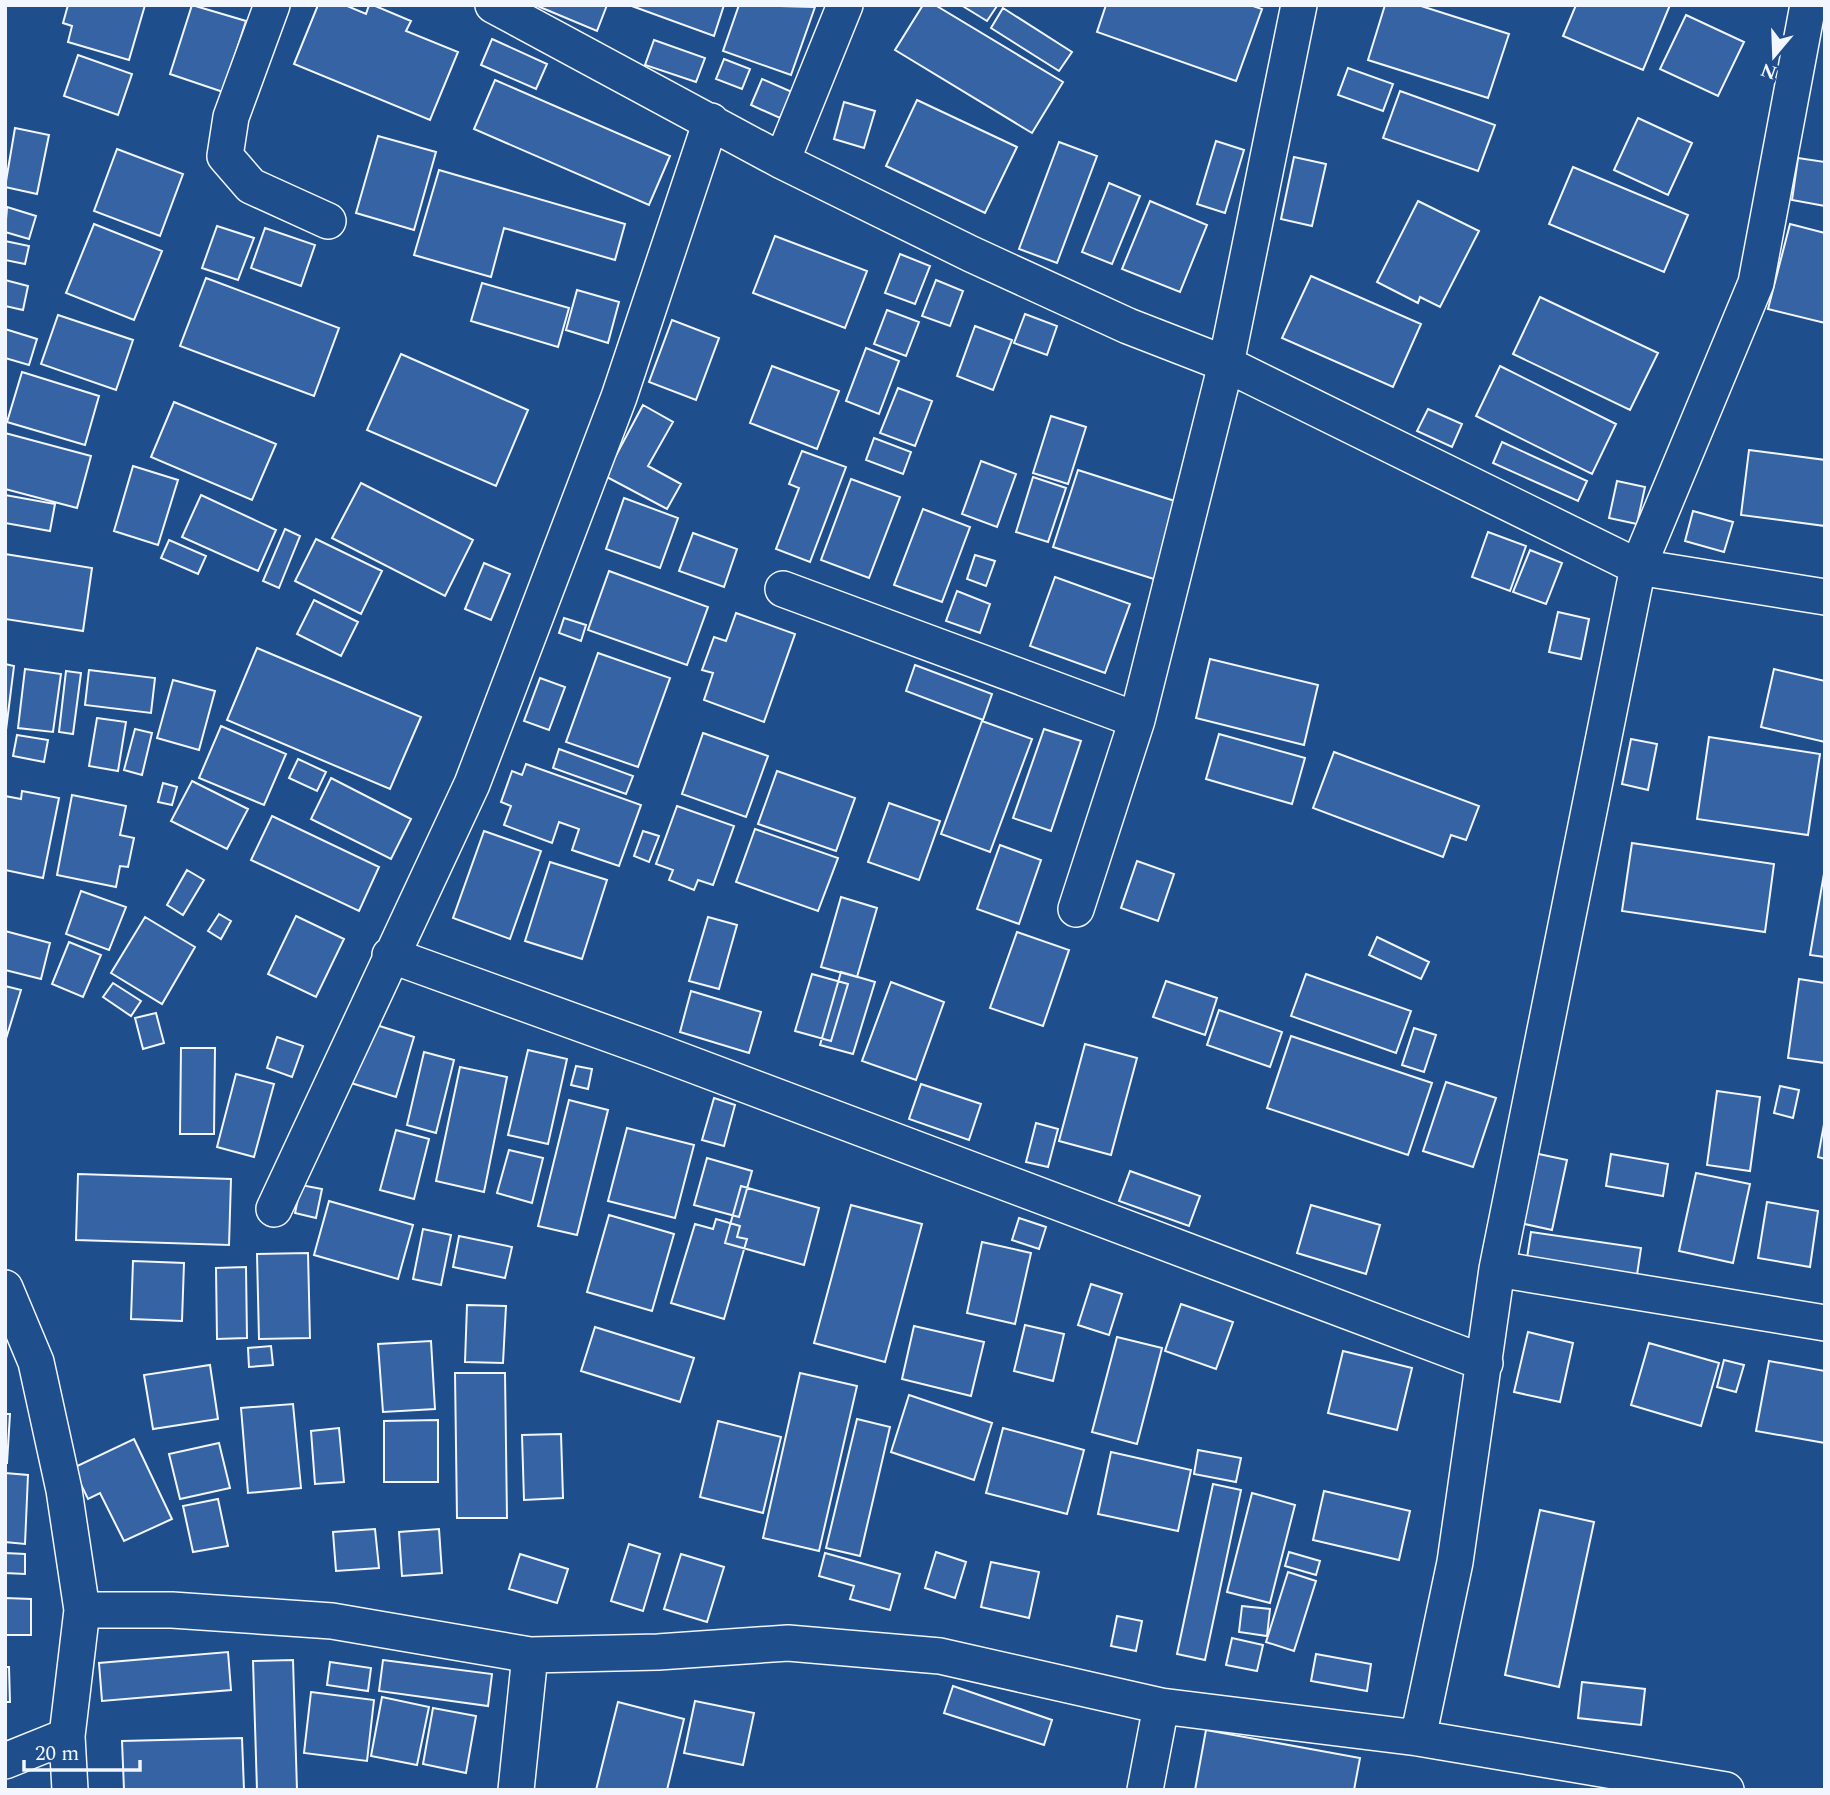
<svg xmlns="http://www.w3.org/2000/svg" width="1830" height="1795" font-family="Spectral,serif">
	<style>
		.building { fill: #3563a3; stroke: #f2f6ff; stroke-width: 2 }
		.lines { fill: none; stroke-linecap: round; stroke-linejoin: round }
		.street-casing { stroke: #f2f6ff; stroke-width: 38 }
		.street { stroke: #1f4e8c; stroke-width: 35 }
	</style>
	<rect width="100%" height="100%" fill="#1f4e8c"/>
	<path class="building" d="M 68,5 L 145,5 L 129,60 L 68,42 L 72,26 L 63,23 Z
		M 192,5 L 246,21 L 223,92 L 170,74 Z
		M 318,5 L 345,5 L 366,14 L 369,5 L 373,5 L 411,21 L 406,31 L 458,52 L 430,120 L 294,64 Z
		M 535,5 L 607,5 L 597,31 Z
		M 629,5 L 724,5 L 714,36 Z
		M 739,5 L 815,7 L 791,75 L 723,51 Z
		M 923,5 L 935,5 L 1063,82 L 1032,133 L 895,50 Z
		M 961,5 L 996,5 L 997,6 L 987,21 Z
		M 1106,5 L 1250,5 L 1262,9 L 1236,81 L 1097,32 Z
		M 1385,5 L 1418,5 L 1509,34 L 1488,98 L 1368,60 Z
		M 1576,5 L 1670,5 L 1643,70 L 1563,36 Z
		M 1003,8 L 1072,52 L 1059,71 L 991,28 Z
		M 1686,15 L 1744,42 L 1718,96 L 1660,69 Z
		M 492,39 L 547,64 L 536,89 L 481,65 Z
		M 654,40 L 705,58 L 696,82 L 645,65 Z
		M 78,55 L 132,74 L 118,115 L 64,96 Z
		M 724,59 L 750,69 L 742,89 L 716,79 Z
		M 1348,68 L 1393,84 L 1383,111 L 1338,95 Z
		M 762,79 L 792,92 L 780,118 L 751,105 Z
		M 495,80 L 670,156 L 649,205 L 474,129 Z
		M 1400,91 L 1495,125 L 1478,171 L 1383,138 Z
		M 917,100 L 1017,147 L 985,213 L 886,166 Z
		M 844,102 L 875,111 L 864,148 L 834,139 Z
		M 1638,118 L 1692,143 L 1668,195 L 1614,170 Z
		M 15,128 L 49,135 L 37,194 L 5,187 Z
		M 378,136 L 436,152 L 414,230 L 356,213 Z
		M 1216,141 L 1244,150 L 1225,213 L 1197,204 Z
		M 1059,142 L 1097,156 L 1057,263 L 1019,249 Z
		M 117,149 L 183,174 L 160,236 L 94,211 Z
		M 1294,157 L 1326,164 L 1312,226 L 1281,219 Z
		M 1798,158 L 1825,162 L 1825,206 L 1792,200 Z
		M 1573,167 L 1688,215 L 1664,272 L 1549,224 Z
		M 439,170 L 625,224 L 615,260 L 504,228 L 491,277 L 414,255 Z
		M 1109,183 L 1140,196 L 1112,264 L 1082,252 Z
		M 1150,201 L 1207,225 L 1180,292 L 1122,269 Z
		M 1418,201 L 1479,231 L 1440,307 L 1420,297 L 1418,303 L 1377,282 Z
		M 7,207 L 36,216 L 29,239 L 5,232 Z
		M 94,224 L 162,251 L 134,320 L 66,293 Z
		M 1790,224 L 1825,233 L 1825,323 L 1768,309 Z
		M 217,226 L 254,238 L 238,280 L 202,268 Z
		M 265,228 L 315,245 L 301,286 L 251,268 Z
		M 775,236 L 867,271 L 845,328 L 753,293 Z
		M 5,241 L 29,246 L 25,264 L 5,260 Z
		M 900,254 L 930,266 L 915,304 L 885,293 Z
		M 1311,276 L 1421,324 L 1393,387 L 1282,338 Z
		M 206,278 L 339,328 L 314,396 L 180,346 Z
		M 5,280 L 28,286 L 23,310 L 5,306 Z
		M 936,280 L 963,291 L 950,326 L 922,316 Z
		M 482,283 L 569,308 L 558,347 L 471,321 Z
		M 577,290 L 619,302 L 608,343 L 566,330 Z
		M 1540,297 L 1658,353 L 1630,410 L 1513,354 Z
		M 887,310 L 919,322 L 906,356 L 874,344 Z
		M 1025,314 L 1057,326 L 1047,355 L 1014,343 Z
		M 58,315 L 133,340 L 116,390 L 41,364 Z
		M 672,320 L 719,338 L 696,400 L 649,382 Z
		M 975,326 L 1012,340 L 993,390 L 957,376 Z
		M 5,329 L 37,339 L 29,365 L 5,358 Z
		M 866,348 L 899,361 L 879,414 L 846,401 Z
		M 401,354 L 528,410 L 496,486 L 367,430 Z
		M 772,366 L 839,391 L 817,449 L 750,423 Z
		M 1500,366 L 1616,424 L 1592,474 L 1476,416 Z
		M 22,372 L 99,396 L 85,445 L 7,422 Z
		M 898,388 L 932,401 L 915,446 L 880,433 Z
		M 174,402 L 276,444 L 252,500 L 151,457 Z
		M 643,405 L 673,422 L 648,466 L 681,484 L 667,509 L 605,476 Z
		M 1428,409 L 1462,424 L 1452,447 L 1417,431 Z
		M 1051,416 L 1086,427 L 1068,484 L 1033,473 Z
		M 5,433 L 91,456 L 77,508 L 5,489 Z
		M 874,438 L 911,452 L 903,474 L 866,460 Z
		M 1502,442 L 1587,481 L 1578,501 L 1493,463 Z
		M 1749,450 L 1825,460 L 1825,526 L 1741,515 Z
		M 802,451 L 846,467 L 810,562 L 776,549 L 799,488 L 789,484 Z
		M 981,461 L 1016,474 L 997,527 L 962,514 Z
		M 133,466 L 178,480 L 158,545 L 114,531 Z
		M 1078,470 L 1181,503 L 1157,580 L 1053,547 Z
		M 1033,477 L 1066,488 L 1048,542 L 1016,532 Z
		M 851,479 L 900,497 L 869,578 L 821,560 Z
		M 1617,481 L 1645,487 L 1637,524 L 1609,518 Z
		M 361,483 L 473,540 L 445,596 L 332,538 Z
		M 5,495 L 55,504 L 50,531 L 5,523 Z
		M 201,495 L 276,530 L 258,571 L 182,537 Z
		M 624,498 L 678,518 L 660,568 L 606,549 Z
		M 923,509 L 970,527 L 942,602 L 894,585 Z
		M 1693,511 L 1733,522 L 1724,552 L 1685,541 Z
		M 285,529 L 300,536 L 279,588 L 263,581 Z
		M 1488,532 L 1526,546 L 1510,591 L 1472,577 Z
		M 693,533 L 737,549 L 724,587 L 679,571 Z
		M 316,539 L 382,571 L 361,614 L 295,581 Z
		M 169,540 L 206,556 L 198,574 L 161,558 Z
		M 1530,550 L 1562,563 L 1546,604 L 1513,592 Z
		M 5,554 L 92,568 L 83,631 L 5,619 Z
		M 975,555 L 995,561 L 986,586 L 967,579 Z
		M 484,563 L 510,574 L 491,620 L 465,609 Z
		M 609,571 L 708,607 L 687,665 L 588,630 Z
		M 1055,577 L 1130,604 L 1105,673 L 1030,646 Z
		M 957,591 L 990,604 L 980,633 L 946,621 Z
		M 314,600 L 358,622 L 341,656 L 297,634 Z
		M 1558,612 L 1589,619 L 1581,659 L 1549,652 Z
		M 736,613 L 795,634 L 764,722 L 704,700 L 713,673 L 702,670 L 714,637 L 726,641 Z
		M 564,618 L 586,625 L 581,641 L 559,633 Z
		M 257,648 L 421,717 L 390,789 L 227,720 Z
		M 598,653 L 670,678 L 638,767 L 566,742 Z
		M 1210,659 L 1318,685 L 1304,745 L 1196,718 Z
		M 5,664 L 14,666 L 5,738 Z
		M 915,665 L 992,694 L 983,720 L 906,691 Z
		M 25,669 L 61,674 L 53,732 L 18,728 Z
		M 1774,669 L 1825,681 L 1825,742 L 1761,727 Z
		M 89,670 L 155,678 L 151,713 L 85,705 Z
		M 66,671 L 81,673 L 73,734 L 59,732 Z
		M 540,678 L 565,687 L 549,730 L 524,721 Z
		M 173,680 L 215,691 L 199,750 L 157,738 Z
		M 97,718 L 126,722 L 118,771 L 89,766 Z
		M 982,721 L 1032,739 L 990,852 L 941,834 Z
		M 221,726 L 286,754 L 264,805 L 199,778 Z
		M 135,729 L 152,733 L 142,775 L 124,770 Z
		M 1044,729 L 1081,741 L 1051,831 L 1013,818 Z
		M 703,733 L 768,756 L 746,817 L 682,794 Z
		M 1219,734 L 1305,758 L 1292,804 L 1206,779 Z
		M 17,735 L 48,740 L 44,762 L 13,756 Z
		M 1709,737 L 1820,754 L 1808,835 L 1697,819 Z
		M 1631,739 L 1657,744 L 1648,790 L 1622,784 Z
		M 559,749 L 633,776 L 626,794 L 553,768 Z
		M 1334,752 L 1479,806 L 1466,840 L 1451,835 L 1443,857 L 1313,808 Z
		M 298,759 L 326,772 L 317,791 L 289,778 Z
		M 526,764 L 641,805 L 619,866 L 572,850 L 579,829 L 559,822 L 552,843 L 504,825 L 511,806 L 501,802 L 512,771 L 522,775 Z
		M 777,771 L 855,798 L 836,851 L 758,824 Z
		M 331,778 L 411,819 L 391,859 L 311,819 Z
		M 192,781 L 248,809 L 227,849 L 171,821 Z
		M 163,783 L 177,787 L 172,805 L 158,802 Z
		M 22,791 L 59,798 L 43,878 L 5,870 L 5,796 L 21,799 Z
		M 72,795 L 126,806 L 120,835 L 134,838 L 128,867 L 120,866 L 116,887 L 57,875 Z
		M 889,803 L 940,821 L 919,880 L 868,862 Z
		M 677,806 L 734,826 L 713,885 L 698,880 L 694,890 L 669,880 L 673,870 L 656,864 Z
		M 272,816 L 379,867 L 359,911 L 251,860 Z
		M 755,829 L 838,858 L 818,911 L 736,882 Z
		M 484,831 L 541,851 L 510,939 L 453,918 Z
		M 643,831 L 659,836 L 649,862 L 634,856 Z
		M 1632,843 L 1774,864 L 1765,932 L 1622,911 Z
		M 1000,845 L 1041,860 L 1019,924 L 977,909 Z
		M 1137,861 L 1174,874 L 1158,921 L 1121,908 Z
		M 550,862 L 607,880 L 582,959 L 525,941 Z
		M 1825,868 L 1825,957 L 1810,955 Z
		M 187,870 L 204,880 L 183,915 L 167,905 Z
		M 81,891 L 126,907 L 109,950 L 66,934 Z
		M 841,897 L 877,908 L 857,977 L 821,967 Z
		M 219,914 L 231,921 L 221,939 L 208,931 Z
		M 296,916 L 344,939 L 316,997 L 268,974 Z
		M 145,917 L 195,947 L 162,1004 L 111,973 Z
		M 708,917 L 737,925 L 719,989 L 689,981 Z
		M 5,931 L 50,943 L 41,979 L 5,970 Z
		M 1017,932 L 1069,950 L 1043,1026 L 990,1008 Z
		M 1377,937 L 1429,962 L 1421,979 L 1369,955 Z
		M 69,942 L 101,955 L 83,997 L 52,984 Z
		M 841,972 L 875,982 L 853,1054 L 820,1045 Z
		M 812,974 L 848,984 L 831,1041 L 795,1031 Z
		M 1306,974 L 1411,1011 L 1396,1053 L 1291,1016 Z
		M 1799,979 L 1825,983 L 1825,1063 L 1788,1058 Z
		M 1166,981 L 1217,998 L 1205,1035 L 1153,1017 Z
		M 891,982 L 944,1002 L 916,1080 L 862,1061 Z
		M 113,983 L 141,1001 L 131,1016 L 103,997 Z
		M 5,986 L 21,990 L 5,1042 Z
		M 691,991 L 761,1012 L 749,1053 L 680,1032 Z
		M 1219,1010 L 1282,1032 L 1270,1067 L 1207,1045 Z
		M 156,1013 L 164,1043 L 143,1049 L 135,1018 Z
		M 367,1022 L 414,1037 L 396,1097 L 348,1082 Z
		M 1414,1028 L 1436,1035 L 1424,1072 L 1402,1065 Z
		M 1291,1036 L 1432,1083 L 1408,1155 L 1267,1108 Z
		M 277,1037 L 303,1046 L 292,1077 L 267,1068 Z
		M 1085,1044 L 1137,1058 L 1111,1155 L 1059,1141 Z
		M 181,1048 L 215,1048 L 214,1134 L 180,1134 Z
		M 528,1050 L 567,1059 L 548,1144 L 508,1135 Z
		M 424,1052 L 454,1060 L 436,1133 L 407,1125 Z
		M 576,1066 L 592,1069 L 588,1089 L 571,1085 Z
		M 460,1067 L 507,1077 L 484,1192 L 436,1181 Z
		M 236,1074 L 274,1084 L 254,1157 L 217,1147 Z
		M 1446,1082 L 1496,1098 L 1473,1167 L 1423,1151 Z
		M 921,1084 L 981,1104 L 969,1140 L 909,1119 Z
		M 1780,1086 L 1799,1090 L 1793,1118 L 1774,1113 Z
		M 1717,1091 L 1760,1097 L 1750,1171 L 1707,1165 Z
		M 714,1098 L 735,1105 L 724,1146 L 702,1140 Z
		M 569,1100 L 608,1110 L 577,1235 L 538,1226 Z
		M 1825,1119 L 1825,1159 L 1818,1157 Z
		M 1036,1123 L 1058,1129 L 1048,1167 L 1026,1162 Z
		M 627,1128 L 694,1145 L 675,1218 L 608,1201 Z
		M 396,1130 L 429,1139 L 414,1199 L 380,1190 Z
		M 509,1150 L 543,1158 L 532,1203 L 497,1193 Z
		M 1534,1153 L 1567,1160 L 1552,1230 L 1520,1223 Z
		M 1611,1154 L 1668,1164 L 1663,1196 L 1606,1186 Z
		M 707,1158 L 752,1171 L 739,1217 L 694,1205 Z
		M 1130,1171 L 1200,1196 L 1189,1226 L 1119,1201 Z
		M 1696,1173 L 1750,1184 L 1733,1263 L 1679,1251 Z
		M 78,1174 L 231,1179 L 229,1245 L 76,1240 Z
		M 301,1185 L 322,1189 L 316,1218 L 295,1213 Z
		M 741,1186 L 819,1208 L 804,1265 L 725,1243 Z
		M 329,1201 L 413,1225 L 398,1279 L 314,1255 Z
		M 1767,1202 L 1818,1211 L 1810,1267 L 1758,1258 Z
		M 851,1205 L 922,1224 L 885,1362 L 814,1343 Z
		M 1311,1205 L 1380,1225 L 1366,1274 L 1297,1253 Z
		M 609,1215 L 674,1234 L 652,1311 L 587,1292 Z
		M 1019,1218 L 1046,1227 L 1039,1249 L 1012,1240 Z
		M 716,1219 L 740,1226 L 737,1237 L 747,1239 L 724,1319 L 671,1303 L 695,1224 L 713,1229 Z
		M 423,1229 L 451,1235 L 441,1285 L 413,1279 Z
		M 1531,1232 L 1641,1248 L 1637,1275 L 1527,1258 Z
		M 459,1236 L 512,1247 L 505,1278 L 453,1267 Z
		M 982,1242 L 1031,1253 L 1015,1324 L 967,1313 Z
		M 308,1253 L 310,1338 L 259,1339 L 257,1254 Z
		M 133,1261 L 184,1263 L 182,1321 L 131,1319 Z
		M 246,1267 L 247,1338 L 217,1339 L 216,1268 Z
		M 1091,1284 L 1122,1294 L 1109,1335 L 1078,1325 Z
		M 1181,1304 L 1233,1322 L 1216,1369 L 1165,1351 Z
		M 467,1305 L 506,1306 L 503,1363 L 465,1362 Z
		M 1025,1325 L 1064,1334 L 1053,1381 L 1014,1371 Z
		M 914,1326 L 984,1342 L 971,1396 L 902,1379 Z
		M 595,1327 L 694,1358 L 680,1402 L 581,1371 Z
		M 1528,1332 L 1573,1343 L 1560,1402 L 1514,1392 Z
		M 1117,1337 L 1162,1348 L 1137,1444 L 1092,1432 Z
		M 431,1341 L 435,1409 L 383,1412 L 378,1344 Z
		M 1649,1343 L 1719,1363 L 1701,1426 L 1631,1405 Z
		M 271,1346 L 273,1365 L 249,1367 L 248,1348 Z
		M 1343,1351 L 1412,1368 L 1397,1430 L 1328,1413 Z
		M 1724,1360 L 1744,1365 L 1736,1392 L 1717,1387 Z
		M 1769,1361 L 1825,1371 L 1825,1443 L 1756,1431 Z
		M 210,1365 L 218,1419 L 153,1429 L 144,1375 Z
		M 455,1373 L 505,1373 L 507,1518 L 457,1518 Z
		M 800,1373 L 857,1386 L 819,1551 L 763,1538 Z
		M 909,1395 L 992,1423 L 974,1480 L 891,1452 Z
		M 293,1404 L 301,1488 L 248,1493 L 241,1408 Z
		M 5,1414 L 10,1414 L 7,1463 L 5,1463 Z
		M 857,1419 L 890,1427 L 860,1556 L 826,1548 Z
		M 438,1420 L 438,1482 L 384,1482 L 384,1421 Z
		M 718,1421 L 781,1437 L 763,1513 L 700,1497 Z
		M 339,1428 L 344,1482 L 315,1484 L 311,1431 Z
		M 1003,1428 L 1084,1450 L 1067,1514 L 986,1493 Z
		M 561,1434 L 563,1498 L 524,1500 L 522,1435 Z
		M 134,1439 L 172,1519 L 124,1541 L 100,1493 L 88,1499 L 73,1468 Z
		M 219,1443 L 230,1488 L 180,1499 L 169,1454 Z
		M 1198,1450 L 1241,1458 L 1236,1482 L 1194,1474 Z
		M 1111,1452 L 1191,1470 L 1178,1531 L 1098,1514 Z
		M 5,1473 L 28,1475 L 25,1544 L 5,1542 Z
		M 1213,1484 L 1241,1490 L 1205,1660 L 1177,1654 Z
		M 1324,1491 L 1410,1511 L 1399,1560 L 1313,1540 Z
		M 1252,1493 L 1295,1505 L 1270,1603 L 1227,1592 Z
		M 218,1499 L 228,1546 L 193,1552 L 183,1506 Z
		M 1540,1510 L 1594,1522 L 1559,1687 L 1505,1675 Z
		M 375,1529 L 379,1568 L 336,1571 L 333,1532 Z
		M 439,1529 L 442,1573 L 402,1576 L 399,1532 Z
		M 629,1544 L 660,1554 L 643,1611 L 611,1601 Z
		M 936,1552 L 966,1562 L 955,1598 L 925,1588 Z
		M 1289,1552 L 1320,1561 L 1316,1575 L 1285,1566 Z
		M 5,1553 L 25,1554 L 25,1574 L 5,1573 Z
		M 825,1553 L 900,1574 L 890,1610 L 850,1599 L 854,1586 L 819,1576 Z
		M 520,1554 L 568,1569 L 557,1603 L 509,1589 Z
		M 681,1554 L 724,1567 L 707,1622 L 664,1609 Z
		M 991,1562 L 1039,1572 L 1029,1618 L 981,1607 Z
		M 1288,1572 L 1316,1581 L 1294,1651 L 1266,1642 Z
		M 5,1598 L 31,1599 L 31,1635 L 5,1635 Z
		M 1242,1606 L 1270,1609 L 1267,1636 L 1239,1632 Z
		M 1117,1616 L 1142,1621 L 1136,1651 L 1111,1646 Z
		M 1232,1638 L 1263,1645 L 1257,1671 L 1226,1665 Z
		M 228,1652 L 231,1690 L 102,1701 L 99,1663 Z
		M 1316,1654 L 1371,1664 L 1367,1691 L 1311,1681 Z
		M 293,1660 L 297,1790 L 257,1790 L 253,1661 Z
		M 383,1660 L 492,1674 L 488,1706 L 379,1691 Z
		M 330,1662 L 371,1668 L 368,1691 L 327,1685 Z
		M 5,1667 L 9,1667 L 10,1702 L 5,1702 Z
		M 1582,1682 L 1645,1689 L 1641,1725 L 1578,1718 Z
		M 953,1686 L 1052,1720 L 1044,1745 L 944,1713 Z
		M 311,1692 L 374,1700 L 367,1761 L 304,1753 Z
		M 382,1697 L 429,1707 L 417,1765 L 371,1756 Z
		M 695,1701 L 754,1713 L 743,1765 L 684,1753 Z
		M 618,1702 L 684,1719 L 667,1790 L 596,1790 Z
		M 433,1708 L 476,1716 L 466,1773 L 423,1764 Z
		M 1206,1730 L 1360,1758 L 1354,1790 L 1195,1790 Z
		M 242,1738 L 244,1790 L 124,1790 L 122,1741 Z"/>
	<g class="lines">
		<g class="street-casing">
			<path id="street" d="M 272,5 L 231,117 L 225,156 L 251,186 L 328,221
				M 493,5 L 782,161 L 971,254 L 1128,326 L 1226,364 L 1638,567 L 1825,597
				M 782,161 L 845,5
				M 783,589 L 1137,720
				M 1076,909 L 1137,720 L 1226,364 L 1299,5
				M 390,955 L 653,1050 L 1485,1363
				M 274,1209 L 472,784 L 619,397 L 711,121
				M 1497,1269 L 1825,1323
				M 5,1288 L 36,1362 L 64,1490 L 82,1610 L 67,1736 L 70,1790
				M 82,1610 L 172,1610 L 332,1621 L 530,1655 L 658,1652 L 788,1643 L 940,1656 L 1161,1706 L 1418,1738 L 1726,1790
				M 1418,1738 L 1455,1562 L 1497,1269 L 1638,567 L 1756,283 L 1808,5
				M 5,1761 L 67,1736
				M 516,1790 L 530,1655
				M 1145,1790 L 1161,1706"/>
		</g>
		<use href="#street" class="street"/>
	</g>
	<rect width="1830" height="1795" fill="none" stroke="#f2f6ff" stroke-width="14"/>
	<g transform="translate(1774 56) rotate(199)" stroke="#1f4e8c" stroke-width="5" paint-order="stroke">
	<path d="M0-5L12 26L0 18L-12 26Z" fill="#f2f6ff"/>
	<text y="-10" font-size="19" font-weight="bold" text-anchor="middle" fill="#f2f6ff">N</text>
	</g>
	<path d="M24 1760v10h116v-10" fill="none" stroke="#f2f6ff" stroke-width="3.5"/>
	<text x="35" y="1760" font-size="21" fill="#f2f6ff" stroke="#1f4e8c" stroke-width="5" paint-order="stroke">20 m</text>
</svg>
